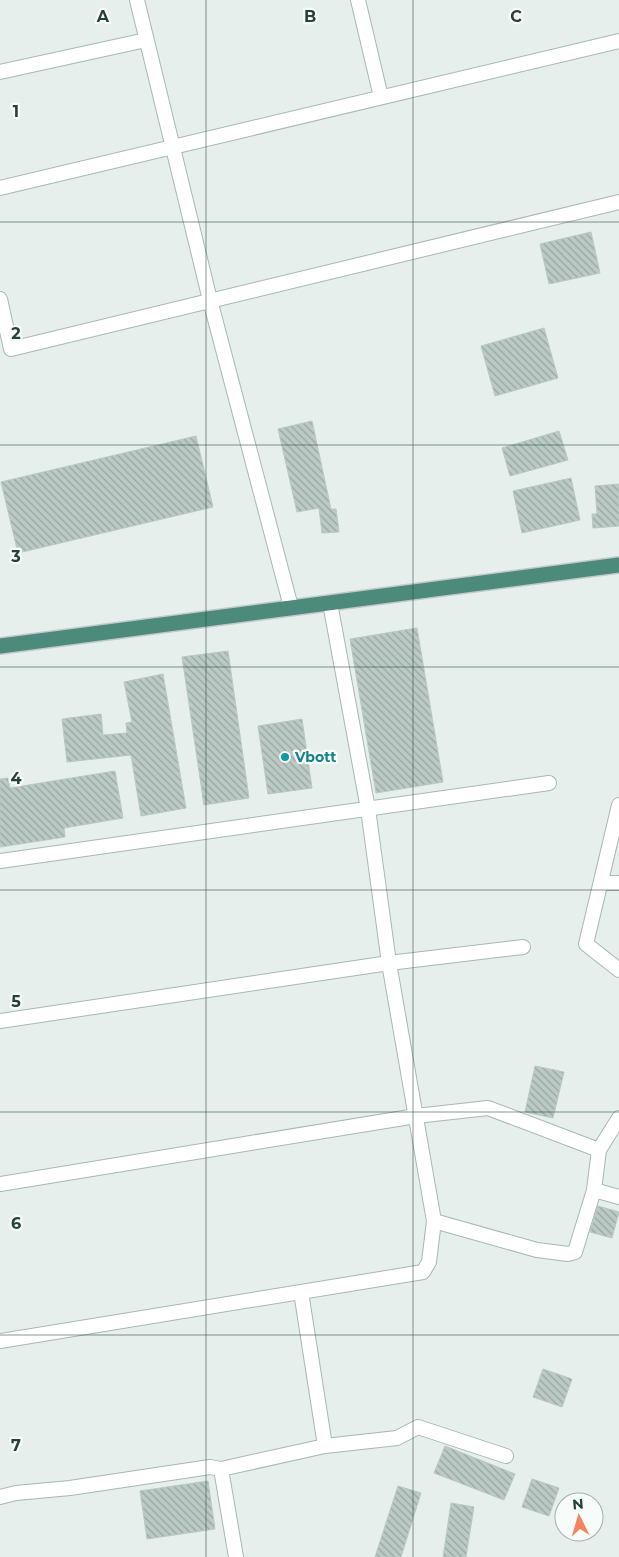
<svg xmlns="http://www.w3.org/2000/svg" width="619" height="1557" font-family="Montserrat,sans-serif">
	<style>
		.building { fill: url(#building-back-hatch); stroke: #b8c9c2 }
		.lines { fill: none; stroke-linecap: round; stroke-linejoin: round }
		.minor-casing { stroke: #a8b8b2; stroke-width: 16 }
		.trunk-casing { stroke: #c2cac8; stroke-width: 18 }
		.minor { stroke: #fff; stroke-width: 14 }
		.trunk { stroke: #4c8a7c; stroke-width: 15 }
		.grid { fill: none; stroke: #24423a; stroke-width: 1; stroke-opacity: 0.55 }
		.culture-dot { fill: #0f9aa8; stroke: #f7fbf9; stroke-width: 2 }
		.labels { text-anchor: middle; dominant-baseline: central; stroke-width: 4.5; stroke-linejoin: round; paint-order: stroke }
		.culture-label { font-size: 14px; font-weight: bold; fill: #0d838f; stroke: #f7fbf9; text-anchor: start }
		.grid-label { font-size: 16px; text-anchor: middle; font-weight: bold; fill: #24423a; stroke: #f7fbf9; stroke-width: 4.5; stroke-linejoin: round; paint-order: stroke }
	</style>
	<defs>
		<pattern id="building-back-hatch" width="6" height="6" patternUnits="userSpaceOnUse" patternTransform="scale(1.25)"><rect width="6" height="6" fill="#bbcac4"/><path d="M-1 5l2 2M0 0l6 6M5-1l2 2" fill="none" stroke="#98a6a0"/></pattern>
	</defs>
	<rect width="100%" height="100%" fill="#e6efeb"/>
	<path class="building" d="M 591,232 L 600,273 L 549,284 L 540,244 Z
		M 544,328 L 558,378 L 495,396 L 481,346 Z
		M 312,421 L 331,509 L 336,509 L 339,532 L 322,533 L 319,508 L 297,512 L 278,429 Z
		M 559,431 L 568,460 L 510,476 L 502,448 Z
		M 196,436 L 213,507 L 18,553 L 1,482 Z
		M 571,478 L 580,520 L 522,533 L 513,491 Z
		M 619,484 L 619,526 L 593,528 L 592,514 L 597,514 L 595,486 Z
		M 417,628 L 443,782 L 376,793 L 350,639 Z
		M 228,651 L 249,798 L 204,805 L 182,657 Z
		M 163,674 L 186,808 L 141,816 L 131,755 L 67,762 L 62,719 L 101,714 L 103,735 L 127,733 L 126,723 L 132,722 L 124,682 Z
		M 302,719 L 312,788 L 268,794 L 258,726 Z
		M 115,771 L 123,818 L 64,828 L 65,837 L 0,847 L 0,779 L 8,778 L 10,788 Z
		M 535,1066 L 564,1072 L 553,1118 L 525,1112 Z
		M 598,1206 L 619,1212 L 612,1238 L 590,1232 Z
		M 543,1369 L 572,1379 L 562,1407 L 533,1397 Z
		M 445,1446 L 515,1474 L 504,1500 L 434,1473 Z
		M 532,1479 L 559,1488 L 549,1516 L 522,1507 Z
		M 208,1481 L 215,1529 L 147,1539 L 140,1491 Z
		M 398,1486 L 421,1493 L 401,1557 L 375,1557 Z
		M 451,1503 L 474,1507 L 466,1557 L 443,1557 Z"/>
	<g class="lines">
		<g class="minor-casing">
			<path id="minor" d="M 137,0 L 210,300 L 291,607
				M 358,0 L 381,97
				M 0,72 L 146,40
				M 0,188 L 619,41
				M 0,299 L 11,349 L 619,202
				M 619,805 L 586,944 L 619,970
				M 0,861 L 549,783
				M 601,883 L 619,883
				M 0,1021 L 389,963 L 368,809 L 330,603
				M 0,1184 L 416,1116 L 488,1108 L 599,1150
				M 594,1190 L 619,1197
				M 434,1221 L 537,1250 L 568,1254 L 575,1252 L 594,1190 L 599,1150 L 619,1118
				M 301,1292 L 325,1446
				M 0,1341 L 423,1272 L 429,1262 L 434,1221 L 389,963 L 523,947
				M 221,1469 L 236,1557
				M 0,1497 L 16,1493 L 70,1488 L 210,1467 L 221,1469 L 325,1446 L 397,1438 L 418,1427 L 506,1456"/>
		</g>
		<g class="trunk-casing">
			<path id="trunk" d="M 0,646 L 619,565"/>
		</g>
		<use href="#minor" class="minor"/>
		<use href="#trunk" class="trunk"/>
	</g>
	<path class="grid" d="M 206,0 L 206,1557M 413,0 L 413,1557M 0,222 L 619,222M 0,445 L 619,445M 0,667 L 619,667M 0,890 L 619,890M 0,1112 L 619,1112M 0,1335 L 619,1335"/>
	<circle class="culture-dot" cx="285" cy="757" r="5"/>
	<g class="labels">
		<g class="culture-label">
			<text x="295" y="757">Vbott</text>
		</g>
	</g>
	<g class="grid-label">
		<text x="103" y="22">A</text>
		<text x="310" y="22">B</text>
		<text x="516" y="22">C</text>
		<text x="16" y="117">1</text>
		<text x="16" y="339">2</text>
		<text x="16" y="562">3</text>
		<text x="16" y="784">4</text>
		<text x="16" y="1007">5</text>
		<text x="16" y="1229">6</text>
		<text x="16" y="1451">7</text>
	</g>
	<g transform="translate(579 1517) rotate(355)"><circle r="24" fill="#f7fbf9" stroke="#a3b1ad"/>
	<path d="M0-4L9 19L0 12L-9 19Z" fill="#f4845f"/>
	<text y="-8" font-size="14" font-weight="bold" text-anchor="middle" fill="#24423a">N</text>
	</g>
</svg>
